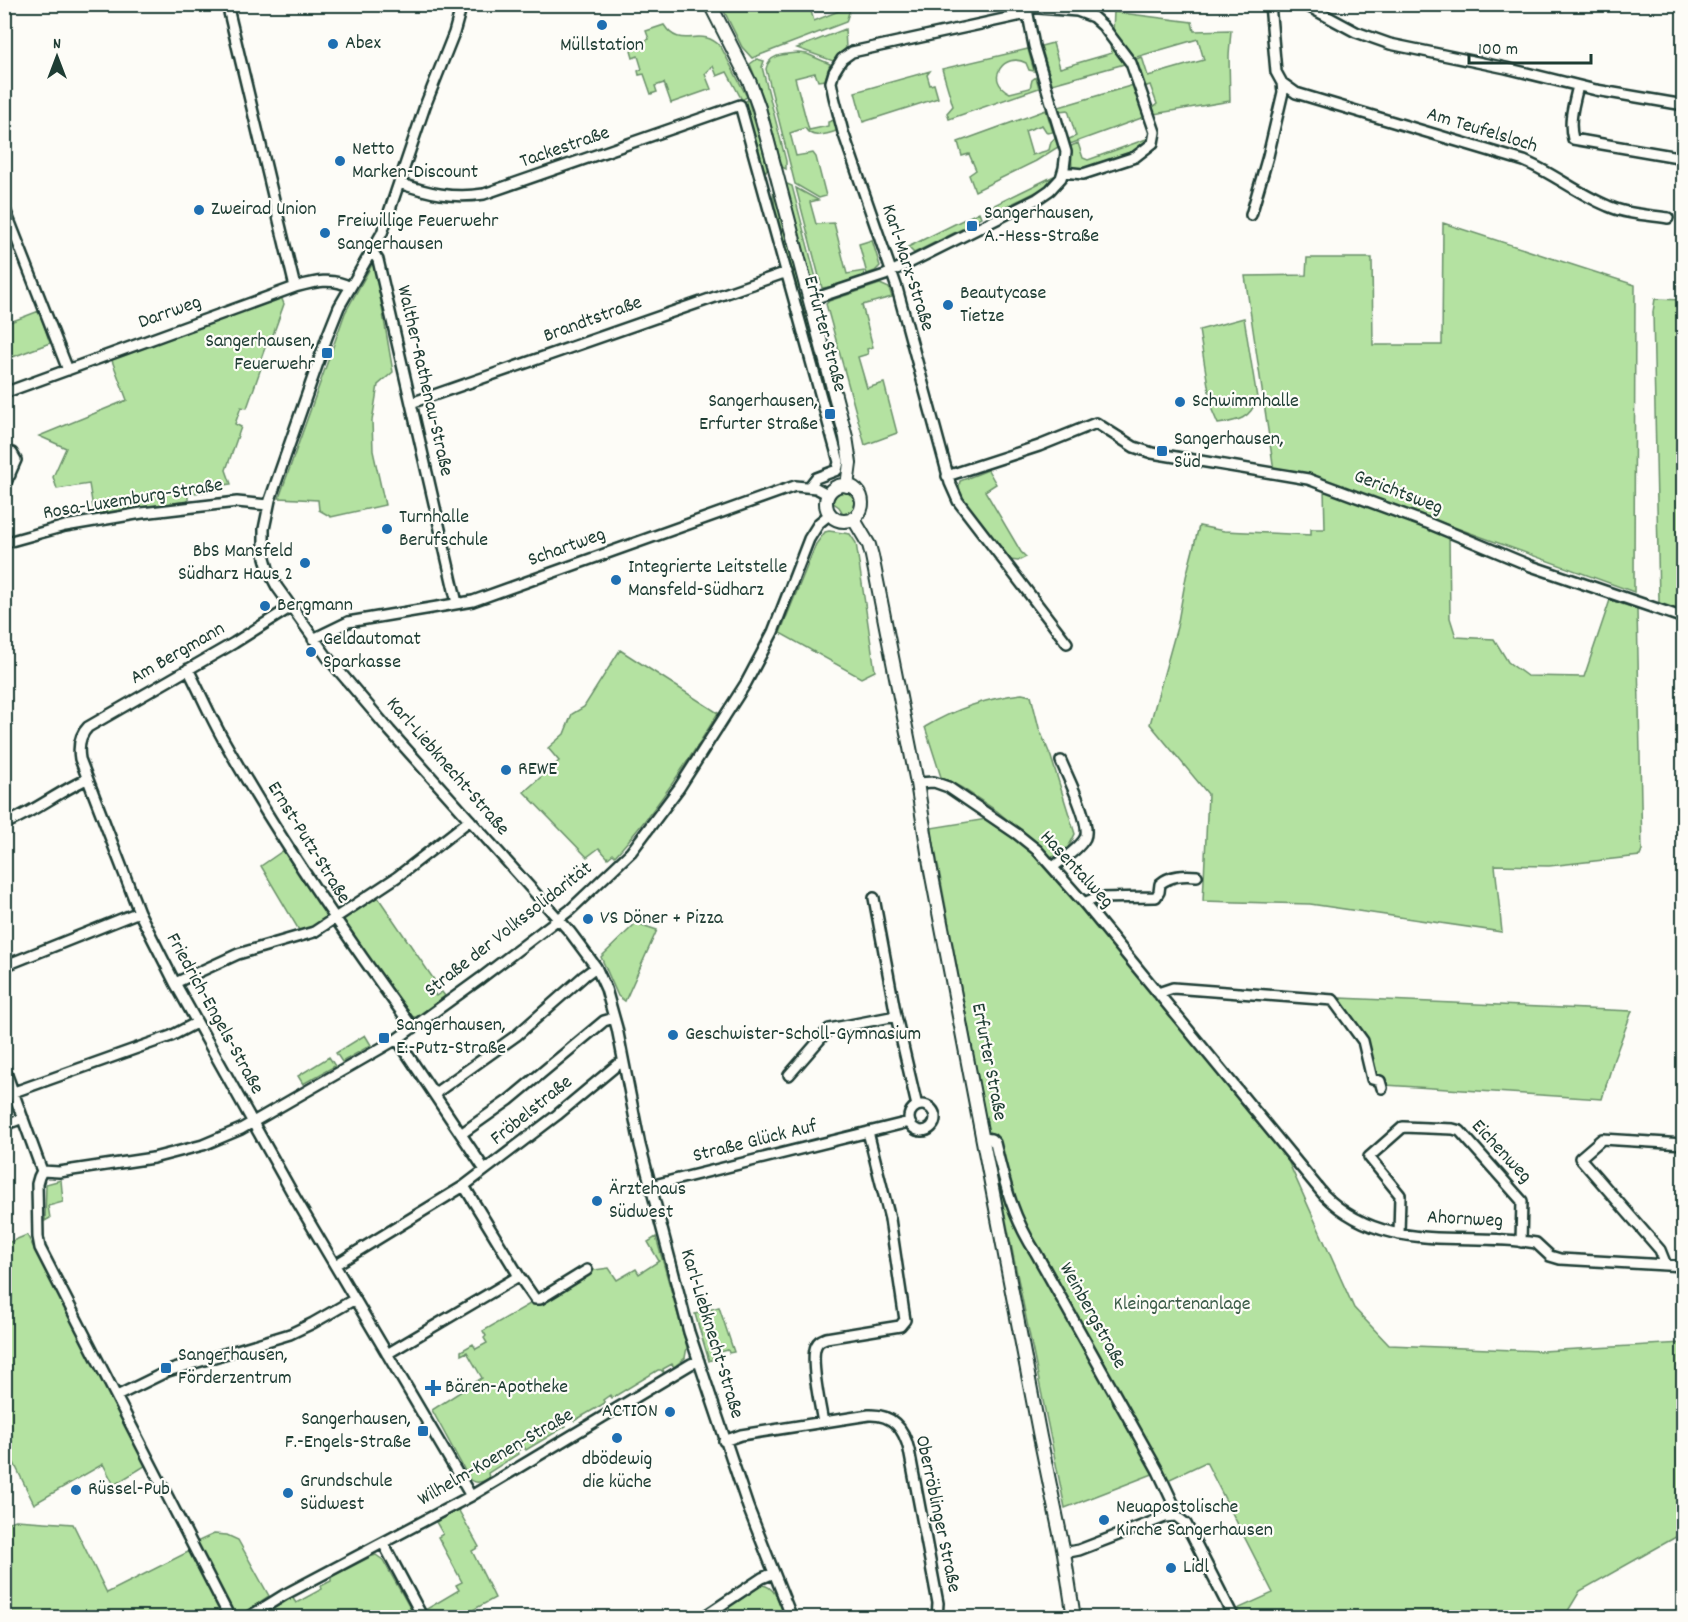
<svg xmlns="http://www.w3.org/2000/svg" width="1688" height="1622" font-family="Dekko,sans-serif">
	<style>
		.green { fill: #b4e2a1; stroke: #6a906a; stroke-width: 1.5 }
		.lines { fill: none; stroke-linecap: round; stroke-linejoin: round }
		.minor-casing { stroke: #1f3d34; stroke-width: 14 }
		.secondary-casing { stroke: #1f3d34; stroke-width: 16 }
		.minor { stroke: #fdfcf7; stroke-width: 9 }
		.secondary { stroke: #fdfcf7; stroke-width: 12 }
		.poi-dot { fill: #1f6fb2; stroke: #fdfcf7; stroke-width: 2 }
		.labels { text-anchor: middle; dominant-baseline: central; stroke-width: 4.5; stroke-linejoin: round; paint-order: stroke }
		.poi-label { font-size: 20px; fill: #1f3d34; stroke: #fdfcf7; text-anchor: start }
		.street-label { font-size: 20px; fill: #1f3d34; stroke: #fdfcf7 }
		.park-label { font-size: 20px; fill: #3d5e4a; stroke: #fdfcf7 }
	</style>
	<rect width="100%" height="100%" fill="#fdfcf7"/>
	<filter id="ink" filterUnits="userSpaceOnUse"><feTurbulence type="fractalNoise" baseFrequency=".0167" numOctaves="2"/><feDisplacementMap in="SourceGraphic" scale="12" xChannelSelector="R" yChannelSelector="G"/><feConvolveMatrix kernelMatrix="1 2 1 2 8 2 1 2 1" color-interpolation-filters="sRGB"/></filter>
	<g filter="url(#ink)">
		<path class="green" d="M 721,5 L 809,5 L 814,21 L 851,6 L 846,22 L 752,58 L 742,47 Z
			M 1114,12 L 1192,22 L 1194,31 L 1231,30 L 1229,56 L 1230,101 L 1154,114 L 1152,108 L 1157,104 L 1150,85 L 1144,87 L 1139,74 L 1141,73 L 1139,69 L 1137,69 L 1133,60 L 1142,57 L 1148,76 L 1204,60 L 1198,39 L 1133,58 L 1113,31 Z
			M 664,25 C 681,52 700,24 721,47 L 747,97 L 742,100 L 727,72 L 717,76 L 713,66 L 705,74 L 711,89 L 671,103 L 664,83 L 655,86 L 657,92 L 651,94 L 644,74 L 639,75 L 638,71 L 642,69 L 638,56 L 633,58 L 631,51 L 636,44 L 649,39 L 646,31 Z
			M 845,29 L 846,48 L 833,61 L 797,48 Z
			M 1109,42 L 1112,42 L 1128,63 L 1052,84 L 1041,46 L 1053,43 L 1060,68 L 1112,53 Z
			M 1028,49 L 1034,71 L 1029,70 L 1026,63 C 1005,51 983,80 1010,93 L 1030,88 L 1032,80 L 1036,77 L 1039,88 L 949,119 L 947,113 L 953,106 L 942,69 Z
			M 798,53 L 807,54 L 830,64 L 825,80 L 818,81 L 815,73 L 795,78 L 809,130 L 828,126 L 828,122 L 834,120 L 837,131 C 825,134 812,140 805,128 L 790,133 L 796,156 L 813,153 L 816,157 L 826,196 L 819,198 L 795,184 L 766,69 C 769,54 784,54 798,53 Z
			M 757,59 L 764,61 L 762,67 L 786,161 L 786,169 L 782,167 L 765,102 L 750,64 Z
			M 930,71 L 927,75 L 930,85 L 934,84 L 938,98 L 863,122 L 855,92 Z
			M 1137,84 L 1147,116 L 1070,144 L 1069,139 L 1076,136 L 1068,110 L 1060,111 L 1059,107 Z
			M 748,100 L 768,167 L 766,171 L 762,168 L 743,102 Z
			M 1046,110 L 1053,132 L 1047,133 L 1042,125 L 1025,131 L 1032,155 L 1049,150 L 1051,142 L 1055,138 L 1058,147 L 1036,161 L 975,191 L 969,175 L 976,170 L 969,154 L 962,156 L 958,142 Z
			M 1152,137 L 1140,151 L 1081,172 L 1072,169 L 1071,146 L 1078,143 L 1083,158 L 1088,160 Z
			M 1052,177 L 1046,186 L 1038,191 L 987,216 L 984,210 Z
			M 787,184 L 792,186 L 817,282 L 815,284 L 812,283 L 784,185 Z
			M 776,187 L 803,287 L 796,289 L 775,210 L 773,188 Z
			M 796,188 L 818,200 L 810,202 L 816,224 L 834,223 L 847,274 L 864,271 L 865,276 L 837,286 L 822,288 Z
			M 979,212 L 981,217 L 973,221 L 974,223 L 914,253 L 908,247 Z
			M 1443,223 L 1635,285 L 1634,592 L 1440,522 L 1449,536 L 1450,618 L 1456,637 L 1494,639 L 1508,662 L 1527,676 L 1584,677 L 1610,600 L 1637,609 L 1642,851 L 1640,856 L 1549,866 L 1495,865 L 1502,932 L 1310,904 L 1203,901 L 1208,794 L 1150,724 L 1177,627 L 1186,577 L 1199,526 L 1224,531 L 1311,535 L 1311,529 L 1325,529 L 1324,489 L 1305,482 L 1275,477 L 1245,276 L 1306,275 L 1307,258 L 1372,258 L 1373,345 L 1442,345 Z
			M 872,240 L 880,266 L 875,271 L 867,274 L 859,244 Z
			M 374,261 L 393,372 L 378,385 L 372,421 L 373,451 L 385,505 L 331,517 L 319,510 L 318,500 L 279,498 L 345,313 Z
			M 880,284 L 889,288 L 892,297 L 862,305 L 873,347 L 867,349 L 868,354 L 858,357 L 867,388 L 884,383 L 897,433 L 865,445 L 826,304 L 829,301 Z
			M 802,292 L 828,386 L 832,409 L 828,410 L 798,295 Z
			M 281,297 L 284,304 L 269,346 L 266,345 L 258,367 L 261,368 L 247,408 L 241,407 L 235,424 L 241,427 L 226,470 L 231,484 L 224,485 L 221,489 L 188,494 L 188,501 L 94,514 L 89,484 L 57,489 L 53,477 L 66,448 L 39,436 L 127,400 L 111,358 Z
			M 1655,299 L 1683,300 L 1683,624 L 1657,615 L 1659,601 L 1653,312 Z
			M 39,311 L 50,343 L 10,358 L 5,344 L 5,324 Z
			M 1244,318 L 1257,398 C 1251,419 1238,421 1218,424 L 1212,410 L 1199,330 Z
			M 988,470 L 996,484 L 985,491 L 1021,552 L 1026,557 L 1018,561 L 1010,560 L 983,529 L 985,527 C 976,516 955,496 960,481 Z
			M 844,491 L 853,495 L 856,504 L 853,511 L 844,515 L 839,507 L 832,502 L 835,495 Z
			M 829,531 L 850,534 L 856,543 L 875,671 L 861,678 L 780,633 L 816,544 L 825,532 Z
			M 620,650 L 718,713 C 687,764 655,812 615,856 L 613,854 L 608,858 L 599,848 L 587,857 L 524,792 L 559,761 L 548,748 L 564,734 L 572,714 L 584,707 Z
			M 1022,694 L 1031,696 L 1039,728 L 1051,757 L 1075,834 C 1069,847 1066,854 1052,857 L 997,811 L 962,788 L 941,777 L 925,727 C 955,709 988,698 1022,694 Z
			M 987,819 L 1027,848 L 1116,949 L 1288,1161 L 1354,1308 L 1389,1345 L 1542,1351 L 1683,1343 L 1683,1533 L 1580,1591 L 1566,1614 L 1567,1617 L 1239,1618 L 1235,1610 L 1273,1593 L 1206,1462 L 1168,1480 L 1163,1470 L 1065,1508 L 988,1132 L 931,828 Z
			M 284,850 L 327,916 L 326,919 L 304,931 L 300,932 L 261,866 Z
			M 377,896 L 439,987 L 433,991 L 436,996 L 442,992 L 445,996 L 416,1017 L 412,1017 L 343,921 L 345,915 Z
			M 636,923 L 657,930 L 625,1001 L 618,996 L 601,957 Z
			M 1340,998 L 1632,1011 L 1614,1059 L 1602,1099 L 1385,1085 L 1373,1075 L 1366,1043 Z
			M 365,1035 L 371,1045 L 342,1062 L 336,1053 Z
			M 329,1057 L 335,1066 L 303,1084 L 298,1076 Z
			M 61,1180 L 63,1202 L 48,1206 L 50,1218 L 45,1221 L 46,1184 Z
			M 27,1235 L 148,1464 L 114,1485 L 103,1464 L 34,1504 L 14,1463 L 5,1468 L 5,1244 Z
			M 656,1237 L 687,1347 L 685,1358 L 674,1367 L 672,1364 L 663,1369 L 664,1373 L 661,1370 L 658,1370 L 612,1398 L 610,1395 L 603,1400 L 605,1403 L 574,1421 L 572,1419 L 564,1423 L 566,1426 L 526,1450 L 524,1447 L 517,1451 L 518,1454 L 488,1473 L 489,1478 C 483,1482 476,1484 470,1480 L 432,1410 L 482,1378 L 467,1352 L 461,1355 L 461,1351 L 473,1344 L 476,1349 L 487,1343 L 484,1338 L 486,1336 L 483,1331 L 587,1271 L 609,1268 L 617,1280 L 636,1269 L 639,1274 L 659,1261 L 648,1242 Z
			M 719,1307 L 734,1352 L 729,1353 L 728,1350 L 712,1354 L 713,1359 L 709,1361 L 695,1314 Z
			M 458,1509 L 479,1547 L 472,1551 L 495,1598 L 460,1617 L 429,1617 L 425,1610 L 459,1590 L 456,1585 L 462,1582 L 438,1537 L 443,1534 L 436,1522 Z
			M 16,1520 L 73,1524 L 107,1593 L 190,1551 L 225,1617 L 5,1618 L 5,1523 Z
			M 214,1534 L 227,1535 L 238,1540 L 269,1596 L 243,1613 L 237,1614 L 231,1609 L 210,1568 L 207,1569 L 194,1543 Z
			M 376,1555 L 383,1560 L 415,1617 L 258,1617 L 292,1597 L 296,1603 L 322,1589 L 321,1586 L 331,1581 L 331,1577 L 370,1557 Z
			M 762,1585 C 776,1586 780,1606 785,1617 L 713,1617 Z"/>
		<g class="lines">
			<g class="minor-casing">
				<path id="minor" d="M 227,4 L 295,287
					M 462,4 L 454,33 L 425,106 L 382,233 L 339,307 L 327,337 L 270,500 L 264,529 L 264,554 L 269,572 L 277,587 L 328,658 L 390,731 L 570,932 L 596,967 L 606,989 L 617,1028 L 640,1145 L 689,1332 L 748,1507 L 792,1618
					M 1304,4 L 1356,32 L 1390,44 L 1506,68 L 1596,90 L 1684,105
					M 1026,7 L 1077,11 L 1093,17 L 1103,26 L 1131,63 L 1155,132 L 1153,143 L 1135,157 L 1083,174 L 1063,172
					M 1027,14 L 852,52 L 842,59 L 834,72 L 831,82 L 834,97 L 843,132 L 897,288 L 950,483 L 958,501 L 1067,643
					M 1282,83 L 1296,93 L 1524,161 C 1553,173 1578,194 1608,206 C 1626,214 1648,215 1668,218
					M 1578,86 C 1574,103 1568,121 1573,139 L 1684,158
					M 399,183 C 428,193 453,199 484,194 L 740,105 L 839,462 L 837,470 L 816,478 L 809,487
					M 4,207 L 68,370
					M 1251,215 L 1268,156 L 1283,92 L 1282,83 L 1276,72 L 1270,4
					M 372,251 L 378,260 L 457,603
					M 810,300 L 885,275 L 1037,199 L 1050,190 L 1061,178 L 1064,168 L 1066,152 L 1034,46 L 1026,4
					M 4,393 L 295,287 C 314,282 332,277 350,287
					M 411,403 L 787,272
					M 4,455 L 12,453 L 16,460 L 4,487
					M 4,463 L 10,475
					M 947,476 L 1039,446 L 1096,423 L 1134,447 L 1152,453 L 1308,479 L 1430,524 L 1531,566 L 1684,618
					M 4,543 L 65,526 L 142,513 L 237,502 L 268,505
					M 291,607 L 234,643 L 88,727 C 79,736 78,747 80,759 L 139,912 L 175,983 L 294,1196 L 471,1496
					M 313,639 L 348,622 L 473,601 L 795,486 L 816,488 L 829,495
					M 188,669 C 200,692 210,716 223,739 C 279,839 345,935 413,1028
					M 917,783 L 934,782 L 948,787 L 1017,834 L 1037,850 L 1084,903 L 1324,1195 C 1384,1255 1460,1231 1536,1243 L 1550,1256 L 1560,1259 L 1684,1266
					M 4,824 C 34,812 58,792 87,779
					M 1053,867 C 1063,859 1079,849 1085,838 C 1092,824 1067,776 1061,761
					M 874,898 L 896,1016 L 917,1106
					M 1084,903 L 1096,898 L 1156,897 L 1159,892 L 1160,884 C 1170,875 1184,875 1197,876
					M 4,966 L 139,912
					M 175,983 L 238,954 L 314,932 L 397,877 L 470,820
					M 1158,993 L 1173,988 L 1333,1000 L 1363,1041 L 1372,1079 L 1380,1081 L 1382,1088
					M 397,1039 L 485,1170
					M 4,1067 L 42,1171
					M 789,1075 L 829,1029 L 896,1016
					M 14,1092 L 171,1036 L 196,1023
					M 434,1094 L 517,1035 L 584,976 L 596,967
					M909 1118a13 13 0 1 1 26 0a13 13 0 1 1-26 0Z
					M 4,1125 L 23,1118
					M 461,1134 L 509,1100 L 604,1021 L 614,1018
					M 983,1138 L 991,1139 L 995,1143 C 1005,1184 1012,1216 1036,1253 L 1158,1471 L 1174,1505 L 1176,1516
					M 42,1171 L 59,1172 L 153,1158 L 203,1145 L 241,1129 L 397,1039 L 481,978 L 570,910 L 631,852 L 679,788 L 746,683 L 773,632 L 809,539 L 819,523 L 830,514
					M 42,1171 L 39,1177 L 37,1184 L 38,1237 L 40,1248 L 230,1618
					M 464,1186 L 519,1276 L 535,1299 L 540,1299 L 587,1270
					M 650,1186 L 909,1122
					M 1399,1234 L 1400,1195 L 1369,1157 L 1403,1127 L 1453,1129 L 1460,1131 L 1522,1201 L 1521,1242
					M 335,1265 L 464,1186 L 557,1115 L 617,1065 L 622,1063
					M 1666,1265 L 1660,1250 L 1580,1158 L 1602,1139 L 1684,1144
					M 387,1354 L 519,1276
					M 117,1396 L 168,1371 L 290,1334 L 313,1323 L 355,1299
					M 823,1422 C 820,1406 810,1360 816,1346 C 818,1341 821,1340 826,1338 L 900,1326 L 905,1320 L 890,1219 L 868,1132
					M 724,1441 L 741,1435 L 869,1415 C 893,1414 904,1429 909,1450 L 938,1603 L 937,1618
					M 383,1543 L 423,1618
					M 1064,1553 L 1079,1550 L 1165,1517 L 1176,1516 L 1186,1524 L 1234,1618
					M 247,1618 L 284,1595 L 471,1496 L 691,1364 L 699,1361
					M 702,1618 L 762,1578 L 774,1573"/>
			</g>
			<g class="secondary-casing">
				<path id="secondary" d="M 710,4 L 750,83 L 759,108 L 846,437 L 850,463 L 847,486
					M826 503a18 18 0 1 1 36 0a18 18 0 1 1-36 0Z
					M 853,518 L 869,545 L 872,556 L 917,783 L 931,871 L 1040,1437 L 1064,1553 L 1074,1618"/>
			</g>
			<use href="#minor" class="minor"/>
			<use href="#secondary" class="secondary"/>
		</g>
	</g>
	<g class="poi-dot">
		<circle cx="602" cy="25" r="6"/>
		<circle cx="333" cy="44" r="6"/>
		<circle cx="340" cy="161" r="6"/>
		<circle cx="199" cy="210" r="6"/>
		<rect x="966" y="220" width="12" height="12" rx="3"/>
		<circle cx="325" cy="233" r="6"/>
		<circle cx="948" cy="305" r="6"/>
		<rect x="321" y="347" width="12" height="12" rx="3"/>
		<circle cx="1180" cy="402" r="6"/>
		<rect x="824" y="408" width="12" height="12" rx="3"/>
		<rect x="1156" y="445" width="12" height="12" rx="3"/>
		<circle cx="387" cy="529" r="6"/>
		<circle cx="305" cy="563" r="6"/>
		<circle cx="616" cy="580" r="6"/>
		<circle cx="265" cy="606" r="6"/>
		<circle cx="311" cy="652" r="6"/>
		<circle cx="506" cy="770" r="6"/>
		<circle cx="588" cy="919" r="6"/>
		<circle cx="673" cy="1035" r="6"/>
		<rect x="378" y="1032" width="12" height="12" rx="3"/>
		<circle cx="597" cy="1201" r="6"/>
		<rect x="160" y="1362" width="12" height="12" rx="3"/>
		<path d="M430 1379h6v6h6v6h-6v6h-6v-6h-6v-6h6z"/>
		<circle cx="670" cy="1412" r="6"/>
		<rect x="417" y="1425" width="12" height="12" rx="3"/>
		<circle cx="617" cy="1438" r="6"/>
		<circle cx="76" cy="1490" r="6"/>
		<circle cx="288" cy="1493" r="6"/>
		<circle cx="1104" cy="1520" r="6"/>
		<circle cx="1171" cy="1568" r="6"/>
	</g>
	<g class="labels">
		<g class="poi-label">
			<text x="345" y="44">Abex</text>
			<text x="602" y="46" text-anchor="middle">Müllstation</text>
			<text x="352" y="150">Netto<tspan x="352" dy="23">Marken-Discount</tspan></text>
			<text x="211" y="210">Zweirad Union</text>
			<text x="984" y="214">Sangerhausen,<tspan x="984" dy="23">A.-Hess-Straße</tspan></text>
			<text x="337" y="222">Freiwillige Feuerwehr<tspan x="337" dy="23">Sangerhausen</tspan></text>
			<text x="960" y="294">Beautycase<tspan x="960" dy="23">Tietze</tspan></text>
			<text x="315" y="342" text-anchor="end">Sangerhausen,<tspan x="315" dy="23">Feuerwehr</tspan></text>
			<text x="818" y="402" text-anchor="end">Sangerhausen,<tspan x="818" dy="23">Erfurter Straße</tspan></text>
			<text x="1192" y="402">Schwimmhalle</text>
			<text x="1174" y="440">Sangerhausen,<tspan x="1174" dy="23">Süd</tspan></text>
			<text x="399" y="518">Turnhalle<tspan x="399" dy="23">Berufschule</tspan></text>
			<text x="293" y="552" text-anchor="end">BbS Mansfeld<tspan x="293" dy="23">Südharz Haus 2</tspan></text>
			<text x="628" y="568">Integrierte Leitstelle<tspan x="628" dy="23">Mansfeld-Südharz</tspan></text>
			<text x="277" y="606">Bergmann</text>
			<text x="323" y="640">Geldautomat<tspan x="323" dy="23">Sparkasse</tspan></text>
			<text x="518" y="770">REWE</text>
			<text x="600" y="919">VS Döner + Pizza</text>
			<text x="396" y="1026">Sangerhausen,<tspan x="396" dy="23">E.-Putz-Straße</tspan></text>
			<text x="685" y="1035">Geschwister-Scholl-Gymnasium</text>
			<text x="609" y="1190">Ärztehaus<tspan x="609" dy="23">Südwest</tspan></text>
			<text x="178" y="1356">Sangerhausen,<tspan x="178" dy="23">Förderzentrum</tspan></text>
			<text x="445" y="1388">Bären-Apotheke</text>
			<text x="658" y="1412" text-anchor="end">ACTION</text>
			<text x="411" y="1420" text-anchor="end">Sangerhausen,<tspan x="411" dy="23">F.-Engels-Straße</tspan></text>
			<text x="617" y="1460" text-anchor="middle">dbödewig<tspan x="617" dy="23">die küche</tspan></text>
			<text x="300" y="1482">Grundschule<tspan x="300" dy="23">Südwest</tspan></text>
			<text x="88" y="1490">Rüssel-Pub</text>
			<text x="1116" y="1508">Neuapostolische<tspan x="1116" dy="23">Kirche Sangerhausen</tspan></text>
			<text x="1183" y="1568">Lidl</text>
		</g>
		<g class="street-label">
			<text transform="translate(1482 131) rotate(17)">Am Teufelsloch</text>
			<text transform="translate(565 148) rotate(-19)">Tackestraße</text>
			<text transform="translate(907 268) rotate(72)">Karl-Marx-Straße</text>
			<text transform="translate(170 313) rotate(-20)">Darrweg</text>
			<text transform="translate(593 320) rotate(-20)">Brandtstraße</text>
			<text transform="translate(824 334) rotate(75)">Erfurter Straße</text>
			<text transform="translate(424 381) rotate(77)">Walther-Rathenau-Straße</text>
			<text transform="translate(1398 493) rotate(21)">Gerichtsweg</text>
			<text transform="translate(133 500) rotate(-9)">Rosa-Luxemburg-Straße</text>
			<text transform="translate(567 548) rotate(-20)">Schartweg</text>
			<text transform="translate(178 654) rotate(-30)">Am Bergmann</text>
			<text transform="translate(447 767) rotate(49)">Karl-Liebknecht-Straße</text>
			<text transform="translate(308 843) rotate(58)">Ernst-Putz-Straße</text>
			<text transform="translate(1076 870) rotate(47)">Hasentalweg</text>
			<text transform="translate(509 930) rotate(-38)">Straße der Volkssolidarität</text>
			<text transform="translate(214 1014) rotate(61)">Friedrich-Engels-Straße</text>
			<text transform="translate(988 1062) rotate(79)">Erfurter Straße</text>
			<text transform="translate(532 1111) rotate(-39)">Fröbelstraße</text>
			<text transform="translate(755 1142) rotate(-14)">Straße Glück Auf</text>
			<text transform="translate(1501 1152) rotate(47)">Eichenweg</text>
			<text transform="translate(1465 1220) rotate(3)">Ahornweg</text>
			<text transform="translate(1092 1316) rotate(61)">Weinbergstraße</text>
			<text transform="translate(711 1334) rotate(73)">Karl-Liebknecht-Straße</text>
			<text transform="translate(496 1458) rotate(-30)">Wilhelm-Koenen-Straße</text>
			<text transform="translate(937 1514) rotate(78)">Oberröblinger Straße</text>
		</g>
		<g class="park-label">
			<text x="1182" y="1305">Kleingartenanlage</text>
		</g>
	</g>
	<rect width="1688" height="1622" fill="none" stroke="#fdfcf7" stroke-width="24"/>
	<rect x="12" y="12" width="1664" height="1598" fill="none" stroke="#1f3d34" stroke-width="2" filter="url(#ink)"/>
	<g transform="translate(57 57)" stroke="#fdfcf7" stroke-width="4.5" paint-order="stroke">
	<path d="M0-4.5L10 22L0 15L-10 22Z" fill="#1f3d34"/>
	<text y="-9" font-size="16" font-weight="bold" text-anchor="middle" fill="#1f3d34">N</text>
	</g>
	<path d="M1469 54v9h122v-9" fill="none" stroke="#1f3d34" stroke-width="3"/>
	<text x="1478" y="54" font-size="18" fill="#1f3d34" stroke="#fdfcf7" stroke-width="4.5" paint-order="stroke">100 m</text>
</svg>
